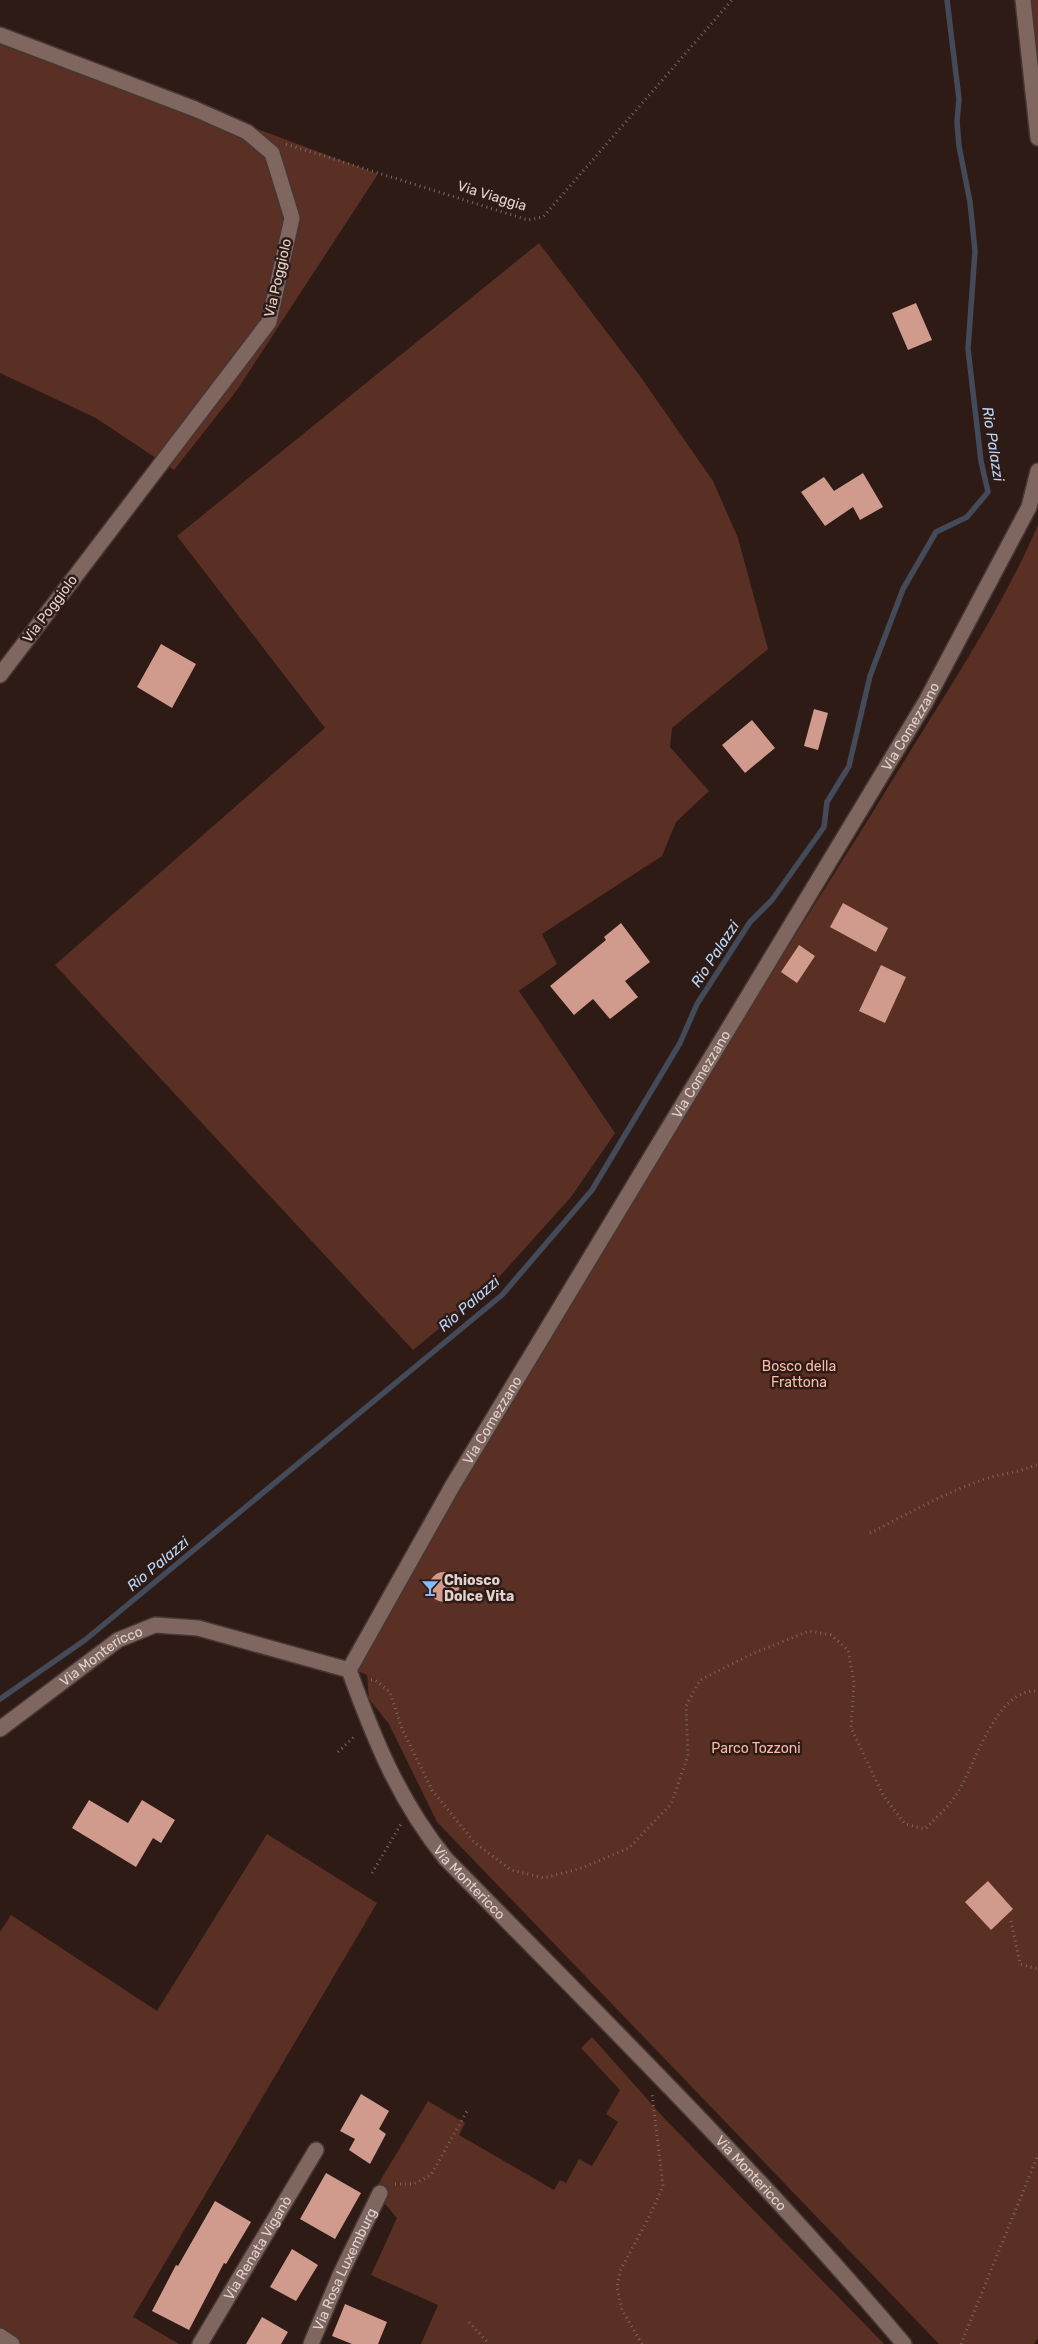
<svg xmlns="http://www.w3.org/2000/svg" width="1038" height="2344" font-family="Rubik,sans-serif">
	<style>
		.green { fill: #5a2f24 }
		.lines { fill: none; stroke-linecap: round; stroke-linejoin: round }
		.stream { stroke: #434a59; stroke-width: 5.5 }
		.building { fill: #d09b8c }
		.minor-casing { stroke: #463634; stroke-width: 18 }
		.path { stroke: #796862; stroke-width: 3; stroke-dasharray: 1 4; stroke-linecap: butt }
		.minor { stroke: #7f665f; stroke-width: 15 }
		.labels { text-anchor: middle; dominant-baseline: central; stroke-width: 5; stroke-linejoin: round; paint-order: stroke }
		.street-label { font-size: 14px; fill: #e0d2ce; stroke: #2f1b15 }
		.park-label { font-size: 14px; fill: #fbbbaa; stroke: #2f1b15 }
		.poi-label { font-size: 14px; font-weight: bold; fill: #e0d2ce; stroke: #2f1b15; text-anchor: start }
		.water-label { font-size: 15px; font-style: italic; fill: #b9d7fa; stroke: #2f1b15 }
	</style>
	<rect width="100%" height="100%" fill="#2f1b15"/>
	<path class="green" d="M 1015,0 L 1038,0 L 1038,120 L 1024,31 Z
		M 0,29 L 61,56 L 378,174 L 237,390 L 174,470 L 96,418 L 0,373 Z
		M 539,243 L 640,376 L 713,481 L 738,538 L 768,649 L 672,728 L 670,747 L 709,791 L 676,822 L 662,856 L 542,934 L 557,964 L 519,991 L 615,1133 L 571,1197 L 489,1288 L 413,1350 L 55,965 L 325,728 L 177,536 Z
		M 1038,525 L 1038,2338 L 1034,2344 L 939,2344 L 437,1822 L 389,1724 L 369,1699 L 367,1675 L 355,1670 C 457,1489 556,1306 669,1132 C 749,1008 829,884 906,758 C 953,682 1003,606 1038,525 Z
		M 267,1834 L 377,1903 L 133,2317 L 179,2344 L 11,2344 L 0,2333 L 0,1932 L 11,1915 L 157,2011 Z
		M 592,2037 L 664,2118 L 884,2344 L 421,2344 L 438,2305 L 371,2275 L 397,2218 L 374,2191 L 428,2101 L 465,2123 L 459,2135 L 554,2190 L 560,2180 L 566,2183 L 579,2159 L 592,2166 L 618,2122 L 606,2114 L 620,2090 L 581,2048 Z"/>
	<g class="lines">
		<path class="stream" d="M 0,1699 L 85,1640 L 502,1295 L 592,1190 L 680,1043 L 697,1004 L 750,922 L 772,900 L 824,827 L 827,802 L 849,766 L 870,676 L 903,589 L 936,532 L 967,517 L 988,492 L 981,461 L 968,349 L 975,251 L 970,202 L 959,146 L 957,122 L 959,99 L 947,0"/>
	</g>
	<path class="building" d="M 916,303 L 932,340 L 908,350 L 892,313 Z
		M 863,473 L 883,507 L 860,520 L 853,507 L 825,526 L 801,492 L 824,477 L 834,491 Z
		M 161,644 L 196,664 L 172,708 L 137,687 Z
		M 814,709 L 828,713 L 818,750 L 804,746 Z
		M 752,720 L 775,748 L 745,773 L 722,745 Z
		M 843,903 L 888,928 L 876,952 L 830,927 Z
		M 621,923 L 650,962 L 625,981 L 638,997 L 610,1019 L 593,999 L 574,1015 L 550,986 L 606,940 L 604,937 Z
		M 799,945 L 815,956 L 797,983 L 781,972 Z
		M 881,965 L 906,977 L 885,1023 L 859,1011 Z
		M429 1587a15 15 0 1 1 30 0a15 15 0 1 1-30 0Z
		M 89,1800 L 128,1823 L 142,1800 L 175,1820 L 161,1843 L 153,1838 L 136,1867 L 72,1828 Z
		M 988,1881 L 1013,1909 L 991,1930 L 965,1902 Z
		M 361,2094 L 389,2111 L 379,2129 L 386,2134 L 370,2164 L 349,2150 L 355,2139 L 340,2131 Z
		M 326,2173 L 361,2193 L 335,2239 L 300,2219 Z
		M 215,2201 L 251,2222 L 226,2264 L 224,2263 L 189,2330 L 152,2311 L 176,2265 L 178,2266 Z
		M 292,2249 L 318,2265 L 296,2301 L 270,2287 Z
		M 345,2304 L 387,2322 L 378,2344 L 352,2344 L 332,2336 Z
		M 262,2317 L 288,2332 L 281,2344 L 246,2344 Z"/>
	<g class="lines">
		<g class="minor-casing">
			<g id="minor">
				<path d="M 1023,0 L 1038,138"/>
				<path d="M 0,35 L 195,109 L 247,132 L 272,153 L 292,218 L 269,322 L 0,675"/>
				<path id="s1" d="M 349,1670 L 453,1485 L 925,703 L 1029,507 L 1038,471"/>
				<path id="s2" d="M 0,1729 L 118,1640 L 155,1625 L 198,1628 L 349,1670 C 374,1739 399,1801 446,1859 C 602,2018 760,2174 904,2344"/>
				<path d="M 0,2336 L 12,2344"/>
				<path id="s3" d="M 200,2344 L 316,2150"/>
				<path id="s4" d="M 311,2344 L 341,2273 L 380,2193"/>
			</g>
		</g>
		<path class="path" d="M 286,144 L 528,220 L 543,217 L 732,0
			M 870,1533 C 907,1514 943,1494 982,1480 C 1001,1473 1020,1473 1038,1464
			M 371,1680 L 375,1680 L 390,1692 L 402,1729 L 432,1790 L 474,1842 L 511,1870 L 544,1878 L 582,1868 L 629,1848 L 671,1804 L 688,1756 L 686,1706 L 700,1680 L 752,1654 L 809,1631 L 831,1635 L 848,1650 L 854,1683 L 851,1728 L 883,1795 L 905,1824 L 925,1829 C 937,1817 949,1806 958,1792 C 976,1763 996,1688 1038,1691
			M 338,1752 L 356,1735
			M 372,1873 L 401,1824
			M 1011,1921 L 1020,1964 L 1038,1969
			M 395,2184 L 414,2184 L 431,2175 L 467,2111
			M 469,2322 L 489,2344
			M 642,2344 L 622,2310 L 617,2287 L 620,2271 L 649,2217 L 663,2186 L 652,2094
			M 961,2344 L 1038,2155"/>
		<use href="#minor" class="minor"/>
	</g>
	<defs>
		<g id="bar-bare" transform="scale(1.35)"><path d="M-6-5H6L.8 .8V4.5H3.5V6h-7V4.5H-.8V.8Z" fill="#84bcfb" stroke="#2f1b15" stroke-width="2.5" paint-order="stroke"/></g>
	</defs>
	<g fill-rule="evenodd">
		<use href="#bar-bare" x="430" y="1588"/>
	</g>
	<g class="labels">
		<g class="street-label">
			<text transform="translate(492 196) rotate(17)">Via Viaggia</text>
			<text transform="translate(278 278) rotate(-77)">Via Poggiolo</text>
			<text transform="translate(50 609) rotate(-53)">Via Poggiolo</text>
			<text stroke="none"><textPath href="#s1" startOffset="1098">Via Comezzano</textPath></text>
			<text stroke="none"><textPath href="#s1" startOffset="692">Via Comezzano</textPath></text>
			<text stroke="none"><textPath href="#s1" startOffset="288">Via Comezzano</textPath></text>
			<text stroke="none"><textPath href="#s2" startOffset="125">Via Montericco</textPath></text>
			<text stroke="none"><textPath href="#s2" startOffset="634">Via Montericco</textPath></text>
			<text stroke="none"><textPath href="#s2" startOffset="1039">Via Montericco</textPath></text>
			<text stroke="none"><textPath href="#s3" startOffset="112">Via Renata Viganò</textPath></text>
			<text stroke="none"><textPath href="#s4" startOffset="82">Via Rosa Luxemburg</textPath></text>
		</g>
		<g class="park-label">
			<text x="799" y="1366">Bosco della<tspan x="799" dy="16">Frattona</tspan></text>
			<text x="756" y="1748">Parco Tozzoni</text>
		</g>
		<g class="poi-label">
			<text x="444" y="1580">Chiosco<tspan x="444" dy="16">Dolce Vita</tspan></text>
		</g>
		<g class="water-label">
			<text transform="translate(993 444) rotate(81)">Rio Palazzi</text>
			<text transform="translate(715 954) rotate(-57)">Rio Palazzi</text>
			<text transform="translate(469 1304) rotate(-41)">Rio Palazzi</text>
			<text transform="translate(158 1564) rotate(-40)">Rio Palazzi</text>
		</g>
	</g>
</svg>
